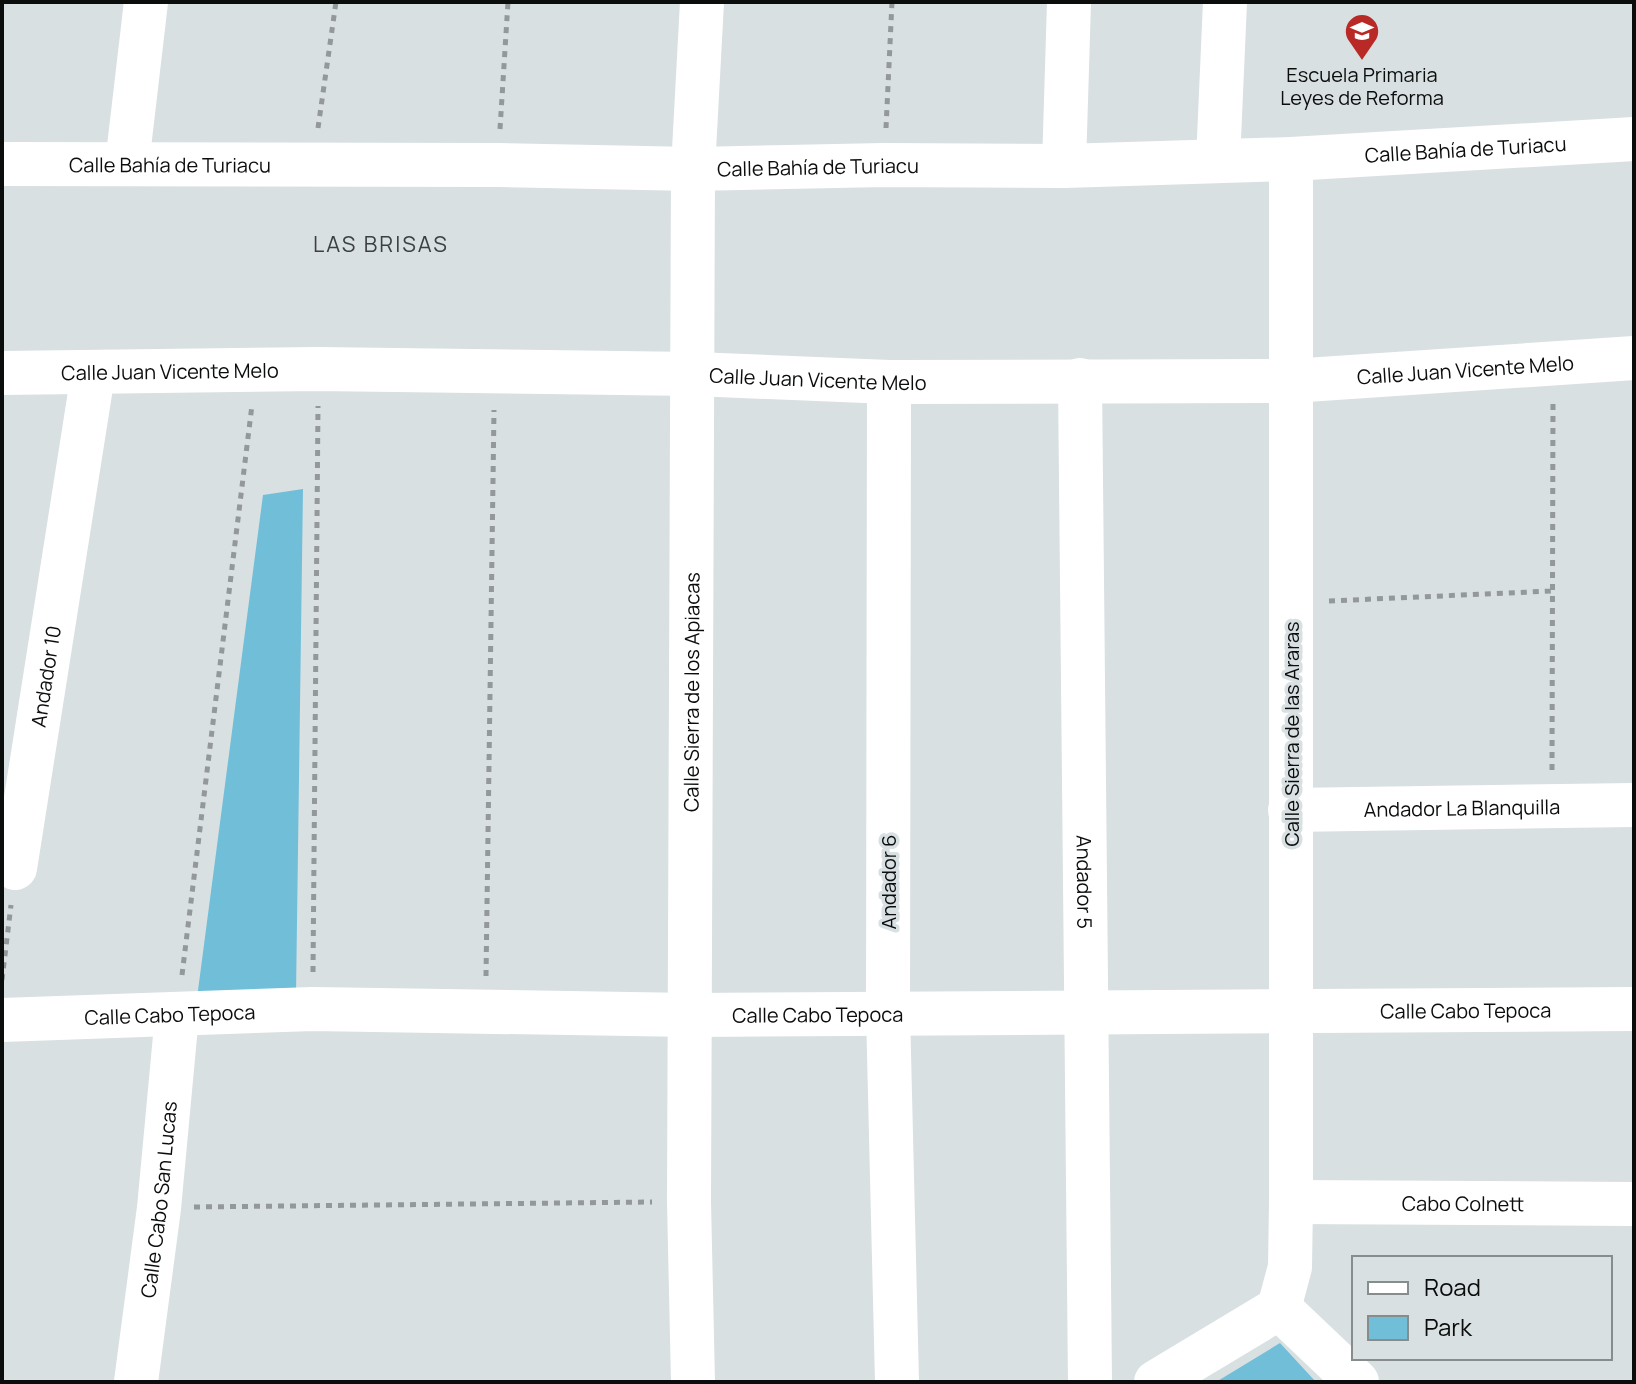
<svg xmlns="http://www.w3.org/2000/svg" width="1636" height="1384" font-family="Manrope,sans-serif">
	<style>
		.green { fill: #71bed9 }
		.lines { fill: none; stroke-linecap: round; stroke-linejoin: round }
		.path { stroke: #93989a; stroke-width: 5; stroke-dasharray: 6 6; stroke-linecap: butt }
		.minor { stroke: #fff; stroke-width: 44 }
		.labels { text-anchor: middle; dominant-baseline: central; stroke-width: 7; stroke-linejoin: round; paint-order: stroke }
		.poi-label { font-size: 20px; fill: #0b0d0d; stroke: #d9e0e2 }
		.street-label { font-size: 20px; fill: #0b0d0d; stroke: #d9e0e2 }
		.neighbourhood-label { font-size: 22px; letter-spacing: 2px; fill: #3b4042; stroke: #d9e0e2 }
	</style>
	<rect width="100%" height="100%" fill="#d9e0e2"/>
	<path class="green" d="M 303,489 L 296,995 L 197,998 L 263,495 Z
		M 1280,1343 L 1316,1382 L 1216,1382 Z"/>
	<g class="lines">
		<path class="path" d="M 318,128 L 336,2
			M 886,128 L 892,2
			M 500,129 L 508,2
			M 1329,601 L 1552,591
			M 1552,770 L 1553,400
			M 313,972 L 318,406
			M 182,975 L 252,405
			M 486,976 L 494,410
			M 2,980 L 11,905
			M 194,1207 L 652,1202"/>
		<g class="minor">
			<path d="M 1218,161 L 1225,2"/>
			<path id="s1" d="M 2,164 L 498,165 L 693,169 L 884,165 L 1064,166 L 1291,159 L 1634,139"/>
			<path d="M 127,164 L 146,2"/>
			<path d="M 1064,166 L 1069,2"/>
			<path id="s2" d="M 2,373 L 318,369 L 694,374 L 889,382 L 1291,381 L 1634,358"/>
			<path id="s3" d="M 1080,380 L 1090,1382"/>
			<path d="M 889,382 L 888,1012 L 897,1382"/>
			<path id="s4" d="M 1290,810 L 1634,805"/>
			<path id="s5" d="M 15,868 L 93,374"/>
			<path id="s6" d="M 2,1020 L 313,1009 L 691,1015 L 1634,1009"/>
			<path id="s7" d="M 1291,1202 L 1634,1204"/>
			<path d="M 1279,1308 L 1290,1267 L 1291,1202 L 1291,159"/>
			<path d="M 1279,1308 L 1357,1382"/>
			<path id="s8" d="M 136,1382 L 159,1208 L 177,1015"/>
			<path id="s9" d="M 693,1382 L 689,1202 L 693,169 L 702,2"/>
			<path d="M 1156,1382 L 1279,1308"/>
		</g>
	</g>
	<defs>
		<g id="school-pin" transform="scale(1.8)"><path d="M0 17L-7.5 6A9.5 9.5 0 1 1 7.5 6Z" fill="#b92a26" stroke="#d9e0e2"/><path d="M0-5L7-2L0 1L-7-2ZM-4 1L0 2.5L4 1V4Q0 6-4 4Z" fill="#fff"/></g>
	</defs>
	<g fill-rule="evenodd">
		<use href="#school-pin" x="1362" y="31"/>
	</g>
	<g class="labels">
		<g class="poi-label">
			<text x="1362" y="74">Escuela Primaria<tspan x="1362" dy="23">Leyes de Reforma</tspan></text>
		</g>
		<g class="street-label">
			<text stroke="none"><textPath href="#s1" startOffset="1464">Calle Bahía de Turiacu</textPath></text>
			<text stroke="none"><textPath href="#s1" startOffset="168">Calle Bahía de Turiacu</textPath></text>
			<text stroke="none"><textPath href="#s1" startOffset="816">Calle Bahía de Turiacu</textPath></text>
			<text stroke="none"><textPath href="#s2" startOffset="1464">Calle Juan Vicente Melo</textPath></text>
			<text stroke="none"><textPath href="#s2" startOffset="168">Calle Juan Vicente Melo</textPath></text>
			<text stroke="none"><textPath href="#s2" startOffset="816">Calle Juan Vicente Melo</textPath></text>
			<text stroke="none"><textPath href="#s5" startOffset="194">Andador 10</textPath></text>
			<text stroke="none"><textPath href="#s9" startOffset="690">Calle Sierra de los Apiacas</textPath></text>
			<text transform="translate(1291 734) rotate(-90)">Calle Sierra de las Araras</text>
			<text stroke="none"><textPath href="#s4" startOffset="172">Andador La Blanquilla</textPath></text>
			<text stroke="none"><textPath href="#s3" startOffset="502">Andador 5</textPath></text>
			<text transform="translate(888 882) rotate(-90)">Andador 6</text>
			<text stroke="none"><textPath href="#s6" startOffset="1464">Calle Cabo Tepoca</textPath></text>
			<text stroke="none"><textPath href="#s6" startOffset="816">Calle Cabo Tepoca</textPath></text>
			<text stroke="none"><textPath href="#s6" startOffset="168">Calle Cabo Tepoca</textPath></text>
			<text stroke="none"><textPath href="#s8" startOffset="184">Calle Cabo San Lucas</textPath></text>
			<text stroke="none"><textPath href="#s7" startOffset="172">Cabo Colnett</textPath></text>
		</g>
		<g class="neighbourhood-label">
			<text x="381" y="244">LAS BRISAS</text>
		</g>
	</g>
	<rect width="1636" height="1384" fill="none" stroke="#0b0d0d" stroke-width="8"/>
	<rect x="1352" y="1256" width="260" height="104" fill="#d9e0e2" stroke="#878c8d" stroke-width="2"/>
	<rect x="1368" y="1282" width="40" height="12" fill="#ffffff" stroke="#878c8d" stroke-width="2"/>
	<text x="1424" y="1296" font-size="24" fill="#0b0d0d">Road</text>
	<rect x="1368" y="1316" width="40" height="24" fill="#71bed9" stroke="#878c8d" stroke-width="2"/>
	<text x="1424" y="1336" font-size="24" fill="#0b0d0d">Park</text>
</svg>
